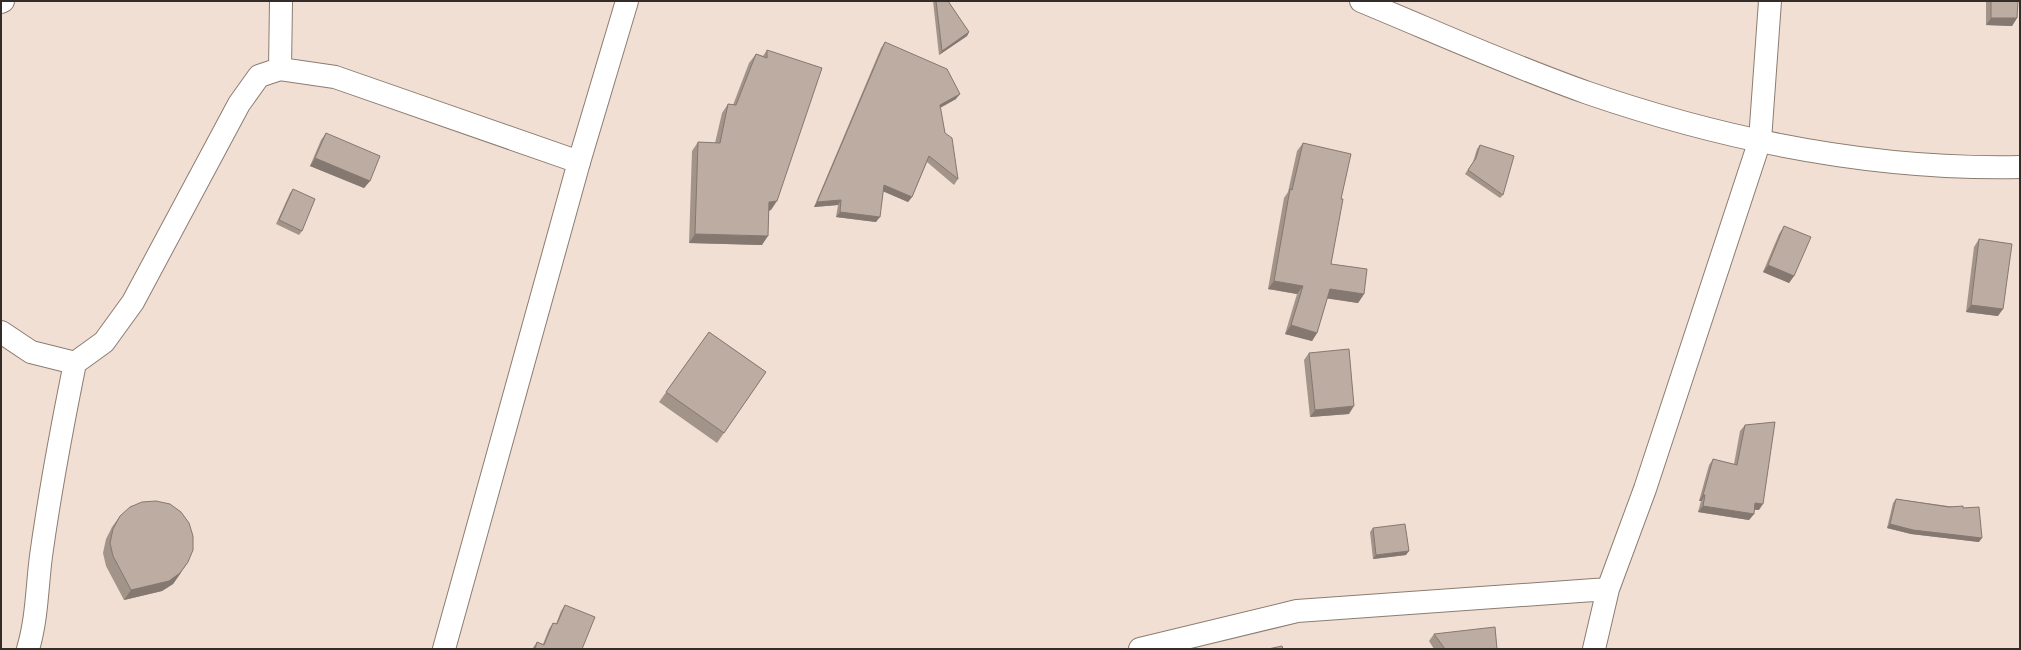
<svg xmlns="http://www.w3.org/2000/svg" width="2021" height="650" font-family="Cabin,sans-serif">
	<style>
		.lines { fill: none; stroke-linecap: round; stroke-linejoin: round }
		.minor-casing { stroke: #8c7c71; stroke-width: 24 }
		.major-casing { stroke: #8c7c71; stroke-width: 24 }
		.highway-casing { stroke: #8c7c71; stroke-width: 24 }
		.minor { stroke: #fff; stroke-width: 22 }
		.major { stroke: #fff; stroke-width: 22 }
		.highway { stroke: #fff; stroke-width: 22 }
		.wall { fill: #a3948a }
		.shaded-wall { fill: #847871 }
		.building { fill: #bdaca1; stroke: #847871 }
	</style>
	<rect width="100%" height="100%" fill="#f1dfd3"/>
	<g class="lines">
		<g class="minor-casing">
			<path id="minor" d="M 1,2 L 3,1
				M 280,69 L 281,1
				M 1,332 L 31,352 L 75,363
				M 28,649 C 37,619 37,587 41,556 C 50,491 62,427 75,363 L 104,342 L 133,302 L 239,104 L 259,76 L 280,69 L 335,77 L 579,162
				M 1140,649 L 1297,611 L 1608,589
				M 1594,649 L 1608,589 L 1645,489 L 1760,140 L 1770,1"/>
		</g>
		<g class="major-casing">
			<path id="major" d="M 1361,1 C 1436,32 1511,66 1588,93 C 1725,140 1874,170 2020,167"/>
		</g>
		<g class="highway-casing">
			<path id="highway" d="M 444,649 L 579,162 L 627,1"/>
		</g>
		<use href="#minor" class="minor"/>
		<use href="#major" class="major"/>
		<use href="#highway" class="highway"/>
	</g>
	<path class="wall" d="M 933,1 L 948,1 L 969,32 L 967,36 L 939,55 Z
		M 1986,1 L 2018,1 L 2017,18 L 2012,26 L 1986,25 Z
		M 885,42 L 956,99 L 940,108 L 945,133 L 958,179 L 954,185 L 927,162 L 912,197 L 908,202 L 883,191 L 876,222 L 836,217 L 838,205 L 814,207 L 881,48 Z
		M 767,50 L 771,210 L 769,211 L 762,245 L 689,243 L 692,151 L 698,142 L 715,143 L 722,113 L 728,104 L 733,105 L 749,63 L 756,54 L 763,56 Z
		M 326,133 L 370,181 L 364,188 L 310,166 L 321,140 Z
		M 1303,143 L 1341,199 L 1331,264 L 1364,294 L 1358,303 L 1327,298 L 1317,333 L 1312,341 L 1285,334 L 1297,294 L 1268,289 L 1284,198 L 1288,192 L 1297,151 Z
		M 1480,145 L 1503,195 L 1500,198 L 1465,174 L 1473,162 L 1477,149 Z
		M 293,189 L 302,231 L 299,235 L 276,224 L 290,193 Z
		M 1784,226 L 1794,276 L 1789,283 L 1763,272 L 1779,234 Z
		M 1979,239 L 1998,316 L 1966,312 L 1974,247 Z
		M 709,332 L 766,372 L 717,443 L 659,402 Z
		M 1309,353 L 1349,414 L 1310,417 L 1304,360 Z
		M 1745,425 L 1759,510 L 1754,510 L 1754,514 L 1749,520 L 1698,512 L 1701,501 L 1699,501 L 1709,465 L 1713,459 L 1734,464 L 1740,431 Z
		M 1896,499 L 1963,508 L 1979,542 L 1911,534 L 1887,528 L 1893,503 Z
		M 120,516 L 181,573 L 173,584 L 162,591 L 124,600 L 106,566 L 103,553 L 106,539 L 112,527 Z
		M 1373,528 L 1406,555 L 1373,559 L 1370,532 Z
		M 565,605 L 582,649 L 532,649 L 537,642 L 543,644 L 549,629 L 553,623 L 556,624 L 561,611 Z
		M 1434,634 L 1497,649 L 1434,649 L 1429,641 Z"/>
	<path class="shaded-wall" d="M 1991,18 L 2017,18 L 2012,26 L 1986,25 Z
		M 969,32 L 967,36 L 939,55 L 942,51 Z
		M 960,94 L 956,99 L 936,110 L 940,105 Z
		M 315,158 L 370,181 L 364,188 L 310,166 Z
		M 884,185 L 912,197 L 908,202 L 880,190 Z
		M 841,200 L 838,205 L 814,207 L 817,202 Z
		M 777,201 L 771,210 L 763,211 L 769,202 Z
		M 840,212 L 880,217 L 876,222 L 836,217 Z
		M 695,234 L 768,236 L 762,245 L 689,243 Z
		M 1768,265 L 1794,276 L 1789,283 L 1763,272 Z
		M 1274,281 L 1303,286 L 1297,294 L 1268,289 Z
		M 1330,289 L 1364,294 L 1358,303 L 1324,298 Z
		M 1971,305 L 2003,309 L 1998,316 L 1966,312 Z
		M 1291,325 L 1317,333 L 1312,341 L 1285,334 Z
		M 1354,406 L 1349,414 L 1310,417 L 1315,410 Z
		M 1703,495 L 1705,495 L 1701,501 L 1699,501 Z
		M 1755,503 L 1763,504 L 1759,510 L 1751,509 Z
		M 1703,506 L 1754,514 L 1749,520 L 1698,512 Z
		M 1890,524 L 1982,538 L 1979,542 L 1911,534 L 1887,528 Z
		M 1409,551 L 1406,555 L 1373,559 L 1376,555 Z
		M 188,562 L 173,584 L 162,591 L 124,600 L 131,590 Z"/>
	<path class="building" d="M 936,1 L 948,1 L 969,32 L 942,51 Z
		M 1991,1 L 2018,1 L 2017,18 L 1991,18 Z
		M 885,42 L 947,69 L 960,94 L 940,105 L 945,133 L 952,138 L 958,179 L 929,156 L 912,197 L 884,185 L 880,217 L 840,212 L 841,200 L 817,202 Z
		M 767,50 L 822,68 L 777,201 L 769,202 L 768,236 L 695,234 L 698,142 L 720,143 L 728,104 L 736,105 L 756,54 L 767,58 Z
		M 326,133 L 380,156 L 370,181 L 315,158 Z
		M 1303,143 L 1351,154 L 1341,199 L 1343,199 L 1331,264 L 1367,269 L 1364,294 L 1330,289 L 1317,333 L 1291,325 L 1303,286 L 1274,281 L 1290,189 L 1292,190 Z
		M 1480,145 L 1514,156 L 1503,195 L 1468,170 L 1476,158 Z
		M 293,189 L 315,199 L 302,231 L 279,220 Z
		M 1784,226 L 1811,237 L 1794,276 L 1768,265 Z
		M 1979,239 L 2012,244 L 2003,309 L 1971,305 Z
		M 709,332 L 766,372 L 724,433 L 666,392 Z
		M 1349,349 L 1354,406 L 1315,410 L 1309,353 Z
		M 1775,422 L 1763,504 L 1755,503 L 1754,514 L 1703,506 L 1705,495 L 1703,495 L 1713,459 L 1737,465 L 1745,425 Z
		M 1896,499 L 1949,507 L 1963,506 L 1963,508 L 1979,507 L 1982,538 L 1913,530 L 1890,524 Z
		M 156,501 L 170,504 L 181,512 L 189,523 L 193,536 L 193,550 L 188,562 L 180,573 L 169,581 L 131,590 L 113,556 L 110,543 L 113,529 L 120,516 L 130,507 L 142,502 Z
		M 1405,524 L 1409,551 L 1376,555 L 1373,528 Z
		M 565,605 L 595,617 L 582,649 L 535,649 L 537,642 L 544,645 L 553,623 L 557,624 Z
		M 1495,627 L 1497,649 L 1445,649 L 1434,634 Z
		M 1282,646 L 1283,649 L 1268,649 Z"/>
	<rect width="2021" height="650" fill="none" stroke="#332c28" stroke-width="4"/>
</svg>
